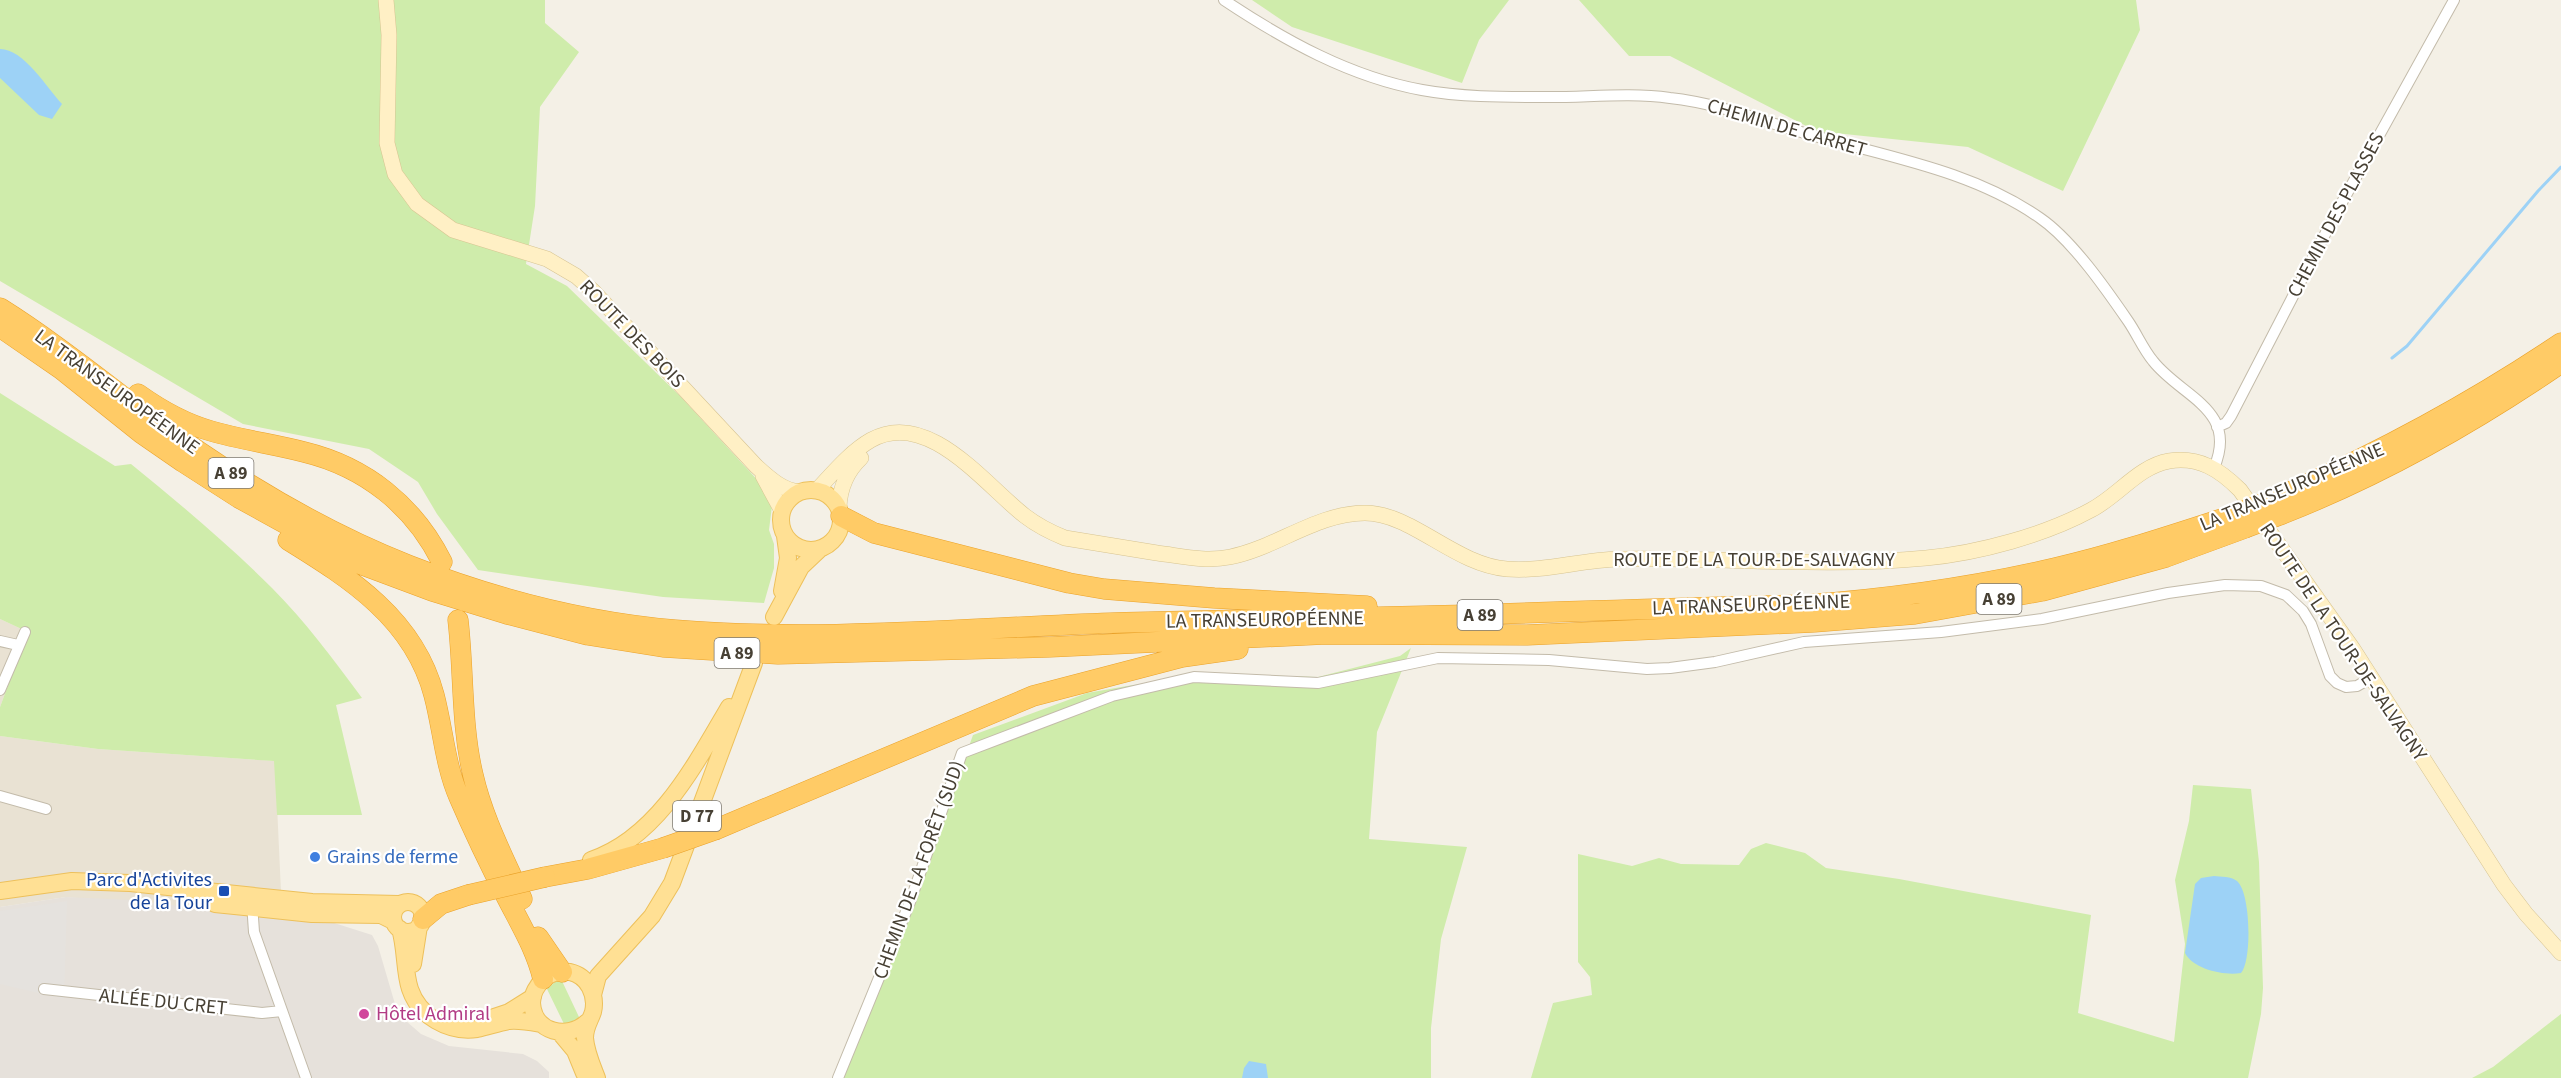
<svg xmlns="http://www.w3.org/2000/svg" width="2561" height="1078" font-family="'Source Sans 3',sans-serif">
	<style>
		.residential { fill: #e9e2d3 }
		.industrial { fill: #e6e1db }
		.green { fill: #cfecab }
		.parking { fill: #e5e2de }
		.water { fill: #9dd2f6 }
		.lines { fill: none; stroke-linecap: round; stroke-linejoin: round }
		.stream { stroke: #9dd2f6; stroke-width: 3 }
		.street-casing { stroke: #c3bbaa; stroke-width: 12 }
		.secondary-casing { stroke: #d7c492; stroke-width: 16 }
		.primary-casing { stroke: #edc05b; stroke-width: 18 }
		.highway-casing { stroke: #eaa22a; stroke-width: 21 }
		.street { stroke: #fff; stroke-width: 10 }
		.secondary { stroke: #fff0c5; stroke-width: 15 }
		.primary { stroke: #ffe094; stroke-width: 16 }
		.highway { stroke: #ffcb66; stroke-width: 20 }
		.highway-bridge-casing { stroke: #eaa22a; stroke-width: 21; stroke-linecap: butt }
		.highway-bridge { stroke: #ffcb66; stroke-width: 20 }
		.shop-dot { fill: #3f7fe0; stroke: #fff; stroke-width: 2 }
		.transit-dot { fill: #1a4fb4; stroke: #fff; stroke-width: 2 }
		.hotel-dot { fill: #d1479c; stroke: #fff; stroke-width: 2 }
		.labels { text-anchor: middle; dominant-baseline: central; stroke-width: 4.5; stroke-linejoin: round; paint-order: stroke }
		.shield { fill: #fff; stroke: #7e7971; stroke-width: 1.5 }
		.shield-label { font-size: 18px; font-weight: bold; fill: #474034 }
		.street-label { font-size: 20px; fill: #474034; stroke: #fff }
		.shop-label { font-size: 20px; fill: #366cbe; stroke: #fff; text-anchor: start }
		.transit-label { font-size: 20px; fill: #164399; stroke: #fff; text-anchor: end }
		.hotel-label { font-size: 20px; fill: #b23c85; stroke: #fff; text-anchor: start }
	</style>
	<rect width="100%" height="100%" fill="#f4f0e6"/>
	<path class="residential" d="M 0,619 L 28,632 L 0,707 Z
		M 0,736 L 98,749 L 275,761 L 281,892 L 279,918 L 66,897 L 0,907 Z"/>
	<path class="industrial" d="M 66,897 L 131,900 L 285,919 L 331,922 L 372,935 L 378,946 L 395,1004 L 406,1021 L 421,1034 L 449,1046 L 523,1054 L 537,1061 L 549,1072 L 549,1078 L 0,1078 L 0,907 Z"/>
	<path class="green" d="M 0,0 L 545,0 L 545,23 L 579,52 L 540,107 L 535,206 L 526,264 L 567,286 L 680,396 L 763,486 L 772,506 L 769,530 L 774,544 L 774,568 L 764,603 L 663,597 L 478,570 L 437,514 L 418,482 L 369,449 L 243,424 L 0,281 Z
		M 1252,0 L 1509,0 L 1479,40 L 1462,83 L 1292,27 Z
		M 1579,0 L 2136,0 L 2140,30 L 2063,191 L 1968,147 L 1816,131 L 1670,56 L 1629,56 Z
		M 0,393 L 115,466 L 131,464 C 179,503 228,544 272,588 C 305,621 334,660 362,698 L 336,705 L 362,815 L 277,815 L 274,761 L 98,749 L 0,736 L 0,707 L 28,632 L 0,619 Z
		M 1411,648 L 1377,732 L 1369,839 L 1467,847 L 1441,939 L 1431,1028 L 1431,1078 L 842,1078 L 908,917 L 973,735 L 1087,693 L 1127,686 L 1191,677 L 1256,675 L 1318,677 L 1400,656 Z
		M 2193,785 L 2251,789 L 2259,862 L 2263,988 L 2261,1014 L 2248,1078 L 1531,1078 L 1553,1003 L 1592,995 L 1590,977 L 1578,962 L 1578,854 L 1632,866 L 1659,858 L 1681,864 L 1739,865 L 1751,849 L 1766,843 L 1805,853 L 1826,868 L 1899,879 L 2091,915 L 2078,1013 L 2174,1042 L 2185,944 L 2175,880 L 2189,821 Z
		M 556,981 L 562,981 L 579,1017 L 576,1021 L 564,1024 L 547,989 Z
		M 2561,1014 L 2561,1078 L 2472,1078 L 2493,1067 Z"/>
	<path class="parking" d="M 67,901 L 64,999 L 0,984 L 0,911 Z"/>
	<path class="water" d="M 0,49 C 24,49 47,88 62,104 L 52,119 L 39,115 L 0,78 Z
		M 2214,876 C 2221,877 2231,876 2237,881 C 2251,893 2252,961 2241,973 C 2224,976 2193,969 2185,953 L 2195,884 L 2201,878 Z
		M 1249,1061 L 1266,1064 L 1268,1078 L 1242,1078 L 1244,1068 Z"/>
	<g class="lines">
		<path class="stream" d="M 2392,358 L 2407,346 L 2538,191 L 2561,167"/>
		<g class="street-casing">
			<path id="street" d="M 1224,0 C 1284,40 1350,77 1422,90 C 1460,97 1501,97 1540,97 C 1583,98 1627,92 1670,98 C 1716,103 1757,119 1801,132 C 1882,156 1970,169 2040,218 C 2072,240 2106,289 2128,321 C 2137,334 2143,349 2153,361 C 2181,397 2239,409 2214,468
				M 2217,427 L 2226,423 L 2231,416 L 2335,215 L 2454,0
				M 0,641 L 18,645
				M 0,690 L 25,632
				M 0,796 L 46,809
				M 252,903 L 254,932 L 306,1078
				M 44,989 L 262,1013 L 282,1011
				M 838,1078 L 910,902 L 962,753 L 1112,696 L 1194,677 L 1318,683 L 1438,658 L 1549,660 L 1647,669 L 1670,668 L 1715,662 L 1804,642 L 1941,632 L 2042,619 L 2168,593 L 2225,585 L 2261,586 L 2286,595 L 2303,611 L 2311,624 L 2330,676 L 2337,683 L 2346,687 L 2357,686 L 2371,678"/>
		</g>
		<g class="secondary-casing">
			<path id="secondary" d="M 386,0 L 389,35 L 387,143 L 395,174 L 417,204 L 453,230 L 547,259 L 576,276 L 593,291 L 756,466 C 768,477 786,494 803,491
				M 763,476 L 782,511
				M 817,490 C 833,473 850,452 871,440 C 928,408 985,485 1025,516 C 1038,526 1050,532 1065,538 C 1096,543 1126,548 1157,553 C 1182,556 1205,562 1230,557 C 1276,548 1317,513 1365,513 C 1412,513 1455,565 1507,569 C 1543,572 1581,560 1618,559 C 1720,557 1824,568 1926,558 C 1979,553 2045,535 2091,510 C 2118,496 2139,466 2169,461 C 2199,456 2220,470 2240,490 L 2353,649 L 2504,885 L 2526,914 L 2561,953
				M 839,507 C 840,488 846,472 861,458"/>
		</g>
		<g class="primary-casing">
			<path id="primary" d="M781 520a30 30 0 1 1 60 0a30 30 0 1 1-60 0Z
				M 782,591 L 788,558 L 785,536
				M 774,617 L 801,567 L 819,550
				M 591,860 C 657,838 695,765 729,707
				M 0,891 L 72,881 L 130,883 L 312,902 L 399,904
				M393 917a15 15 0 1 1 30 0a15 15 0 1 1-30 0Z
				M 215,904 L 312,914 L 381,915 L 393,921
				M 400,929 C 406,949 404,971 410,989 C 419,1016 448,1033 477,1029 C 487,1027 498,1023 509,1021 C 520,1020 530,1022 541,1024
				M 413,964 L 419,926
				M 593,995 L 598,976 L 652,916 L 672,883 L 754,663
				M 494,1017 L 509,1012 L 533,997
				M 587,1022 C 568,1040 534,1033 532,1003 C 532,994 537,985 544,979 C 551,972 561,971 570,972 C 588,976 597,995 593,1012 C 590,1021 585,1027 585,1038 C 586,1052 592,1065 597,1078
				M 560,1033 L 575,1051 L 584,1073"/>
		</g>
		<g class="highway-casing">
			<path id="highway" d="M 0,308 C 51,340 98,378 146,414 C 227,474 314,528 408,565 C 492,598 585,622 675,630 C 819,642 966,628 1111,623 C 1215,620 1319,619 1424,616 C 1550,613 1677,607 1803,605 C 1888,599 1973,587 2055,568 C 2116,554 2175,534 2234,515
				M 0,327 L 61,369 L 141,433 L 183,462 L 239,498 L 357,563 L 432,591 L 507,614 L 588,635 L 663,647 L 778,654 L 1050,647 L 1326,634 L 1527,635 L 1814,622 L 1915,614 L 2042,591 L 2166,557 L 2245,528
				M 138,394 C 159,409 186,424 211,431 C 242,440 273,444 304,452 C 366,467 414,506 442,562
				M 2272,500 C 2373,456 2469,405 2561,343
				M 841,516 L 874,533 L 1069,583 L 1104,589 L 1214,598 L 1367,606
				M 2277,516 C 2378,477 2472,424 2561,363
				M 288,540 C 351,579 414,619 434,695 C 443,729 445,765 459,797 C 474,832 491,867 508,900 C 522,927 536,950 543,979
				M 458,620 C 464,671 461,725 473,775 C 483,819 504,858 522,899
				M 717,829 L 1033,696 L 1182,657 L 1238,649
				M 545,877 L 588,869 L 663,848
				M 423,919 L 441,904 L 468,895
				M 538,937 L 562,972"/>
		</g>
		<use href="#street" class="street"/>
		<use href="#secondary" class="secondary"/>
		<use href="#primary" class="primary"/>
		<use href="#highway" class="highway"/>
		<g class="highway-bridge-casing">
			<path id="highway-bridge" d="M 2234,515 L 2272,500
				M 2245,528 L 2277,516
				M 663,848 L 717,829
				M 468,895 L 545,877"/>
		</g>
		<use href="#highway-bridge" class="highway-bridge"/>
	</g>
	<circle class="shop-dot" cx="315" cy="857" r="6"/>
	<rect class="transit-dot" x="218" y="885" width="12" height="12" rx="3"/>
	<circle class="hotel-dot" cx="364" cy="1014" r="6"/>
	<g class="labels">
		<g class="shield">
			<rect x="208.5" y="458" width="45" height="30" rx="4.5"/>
			<rect x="1976.5" y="584" width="45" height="30" rx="4.5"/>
			<rect x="1457.5" y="600" width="45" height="30" rx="4.5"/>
			<rect x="714.5" y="638" width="45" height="30" rx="4.5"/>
			<rect x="673" y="801" width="48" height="30" rx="4.5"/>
		</g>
		<g class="shield-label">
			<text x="231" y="473">A 89</text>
			<text x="1999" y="599">A 89</text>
			<text x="1480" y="615">A 89</text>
			<text x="737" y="653">A 89</text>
			<text x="697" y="816">D 77</text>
		</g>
		<g class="street-label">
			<text transform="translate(1787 128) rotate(16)">CHEMIN DE CARRET</text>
			<text transform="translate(2336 215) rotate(-62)">CHEMIN DES PLASSES</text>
			<text transform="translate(632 334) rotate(46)">ROUTE DES BOIS</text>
			<text transform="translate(117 392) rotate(36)">LA TRANSEUROPÉENNE</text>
			<text transform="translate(2292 487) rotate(-23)">LA TRANSEUROPÉENNE</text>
			<text x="1754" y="560">ROUTE DE LA TOUR-DE-SALVAGNY</text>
			<text transform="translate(1751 605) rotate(-2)">LA TRANSEUROPÉENNE</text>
			<text transform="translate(1265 620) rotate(-1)">LA TRANSEUROPÉENNE</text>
			<text transform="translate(2343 642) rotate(56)">ROUTE DE LA TOUR-DE-SALVAGNY</text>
			<text transform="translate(919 870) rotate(-70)">CHEMIN DE LA FORÊT (SUD)</text>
			<text transform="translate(163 1002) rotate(6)">ALLÉE DU CRET</text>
		</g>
		<g class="shop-label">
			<text x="327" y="857">Grains de ferme</text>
		</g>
		<g class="transit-label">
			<text x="212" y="880">Parc d'Activites<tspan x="212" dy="23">de la Tour</tspan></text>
		</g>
		<g class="hotel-label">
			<text x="376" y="1014">Hôtel Admiral</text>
		</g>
	</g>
</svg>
